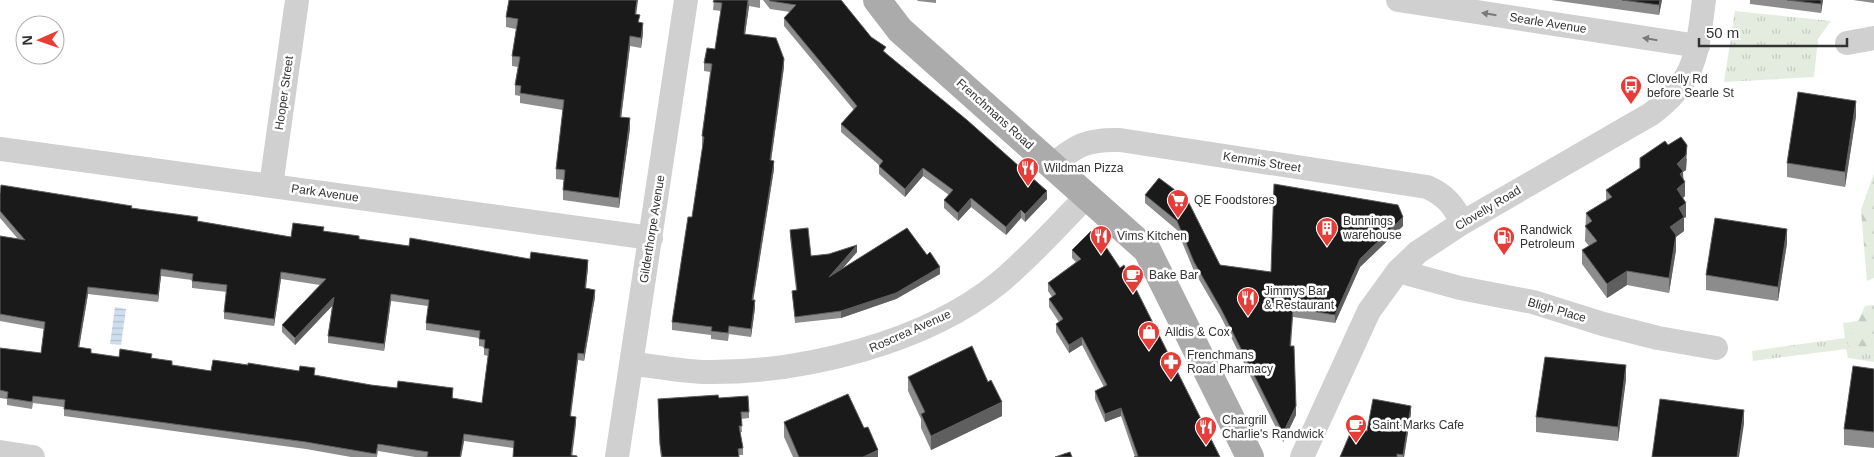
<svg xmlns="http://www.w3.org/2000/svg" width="1874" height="457" font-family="Arial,sans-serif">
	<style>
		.grass { fill: url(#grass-tufts) }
		.forest { fill: url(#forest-firs) }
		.water { fill: url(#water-rules) }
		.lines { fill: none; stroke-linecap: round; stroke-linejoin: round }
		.minor { stroke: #d0d0d0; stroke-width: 24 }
		.major { stroke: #ababab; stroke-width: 28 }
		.wall { fill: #8c8c8c; fill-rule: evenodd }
		.shaded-wall { fill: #5f5f5f }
		.building { fill: #1a1a1a; stroke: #5f5f5f; fill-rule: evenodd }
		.oneway { fill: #7a7a7a }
		.labels { text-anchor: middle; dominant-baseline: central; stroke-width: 5; stroke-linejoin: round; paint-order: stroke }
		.street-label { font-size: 12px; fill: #333; stroke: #fff }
		.poi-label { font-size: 12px; fill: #333; stroke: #fff; text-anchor: start }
	</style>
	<defs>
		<pattern id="grass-tufts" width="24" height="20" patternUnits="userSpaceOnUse" patternTransform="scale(1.25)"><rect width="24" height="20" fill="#e4ecdf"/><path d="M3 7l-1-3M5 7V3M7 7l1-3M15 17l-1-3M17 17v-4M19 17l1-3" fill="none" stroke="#c4cbc0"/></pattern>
		<pattern id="forest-firs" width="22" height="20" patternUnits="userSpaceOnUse" patternTransform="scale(1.25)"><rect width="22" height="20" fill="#e4ecdf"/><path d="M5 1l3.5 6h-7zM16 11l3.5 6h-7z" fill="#c4cbc0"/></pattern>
		<pattern id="water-rules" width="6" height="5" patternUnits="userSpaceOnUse" patternTransform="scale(1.25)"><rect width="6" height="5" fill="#cfdeee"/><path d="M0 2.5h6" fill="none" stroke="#b2bfcd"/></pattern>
	</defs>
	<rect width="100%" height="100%" fill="#fff"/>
	<path class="grass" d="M 1735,11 L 1831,21 L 1818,39 L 1814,77 L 1724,82 Z
		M 1874,319 L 1874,362 L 1848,358 L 1846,349 L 1753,361 L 1752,351 L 1845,338 L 1843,323 Z"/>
	<path class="forest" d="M 1874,173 L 1874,278 L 1867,281 L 1861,210 Z
		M 1874,305 L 1874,356 L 1847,345 L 1865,306 Z"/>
	<path class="water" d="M 115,307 L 126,309 L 121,345 L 110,344 Z"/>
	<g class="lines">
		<path class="minor" d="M 1398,0 L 1698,46
			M 1847,43 L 1874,38
			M 0,149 L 651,238
			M 1052,165 C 1077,145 1087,139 1120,140 L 1427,187 C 1445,195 1454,205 1462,223
			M 271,186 L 297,0
			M 1398,271 L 1460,288 L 1533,302 L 1603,324 L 1658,338 L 1716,348
			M 632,364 C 657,366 682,372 707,372 C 802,373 926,343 1000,282 C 1031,256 1059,225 1087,196
			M 0,452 L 33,457
			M 617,457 L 686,0
			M 1302,457 L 1369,311 L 1398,271 L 1418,252 L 1462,223 L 1651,114 C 1697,80 1697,52 1704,0"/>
		<path class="major" d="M 877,0 L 900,30 L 1147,250 L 1250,457"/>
	</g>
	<path class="wall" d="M 714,0 L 760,0 L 760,8 L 749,6 L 745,34 L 784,67 L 771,160 L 774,169 L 753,300 L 755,308 L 751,337 L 729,334 L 728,341 L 711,339 L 711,335 L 672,330 L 672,322 L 692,217 L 703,145 L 702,145 L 702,136 L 710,72 L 704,71 L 704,63 L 715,49 L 721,11 L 713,10 Z
		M 763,0 L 841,0 L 871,37 L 886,53 L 1047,199 L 1025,222 L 1021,218 L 1006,235 L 971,207 L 958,221 L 944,208 L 944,200 L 949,195 L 923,176 L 905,197 L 879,174 L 879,165 L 841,132 L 841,124 L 854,110 L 784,26 L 784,18 L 790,12 L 770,9 Z
		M 917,0 L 936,0 L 936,3 L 918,1 Z
		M 1551,0 L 1662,0 L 1659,15 Z
		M 1750,0 L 1823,0 L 1821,13 L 1750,4 Z
		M 1853,0 L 1874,0 L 1874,3 Z
		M 636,14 L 643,33 L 641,48 L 630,46 L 621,117 L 630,128 L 619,208 L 563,200 L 563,190 L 564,180 L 556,179 L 556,169 L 563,110 L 520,103 L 520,96 L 515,95 L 515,85 L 518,67 L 512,66 L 512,56 L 516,29 L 506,27 L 506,17 Z
		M 1856,116 L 1845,187 L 1787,177 L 1787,163 Z
		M 1668,145 L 1687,159 L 1686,170 L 1683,172 L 1685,196 L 1683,198 L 1686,217 L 1684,218 L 1684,231 L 1676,237 L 1676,250 L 1669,293 L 1627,285 L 1607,298 L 1582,264 L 1582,250 L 1589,246 L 1585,241 L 1586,213 L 1606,201 L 1606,190 L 1640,168 Z
		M 1159,178 L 1220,265 L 1271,272 L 1403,226 L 1360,267 L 1335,323 L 1293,317 L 1291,346 L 1296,415 L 1283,442 L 1221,317 L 1194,271 L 1177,230 L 1145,203 L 1145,195 Z
		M 0,194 L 132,208 L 198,221 L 291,237 L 324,231 L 359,239 L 409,246 L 530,259 L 588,267 L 586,289 L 595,297 L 584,361 L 578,360 L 570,416 L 576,424 L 514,448 L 464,441 L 461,457 L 415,457 L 378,451 L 377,457 L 351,457 L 306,449 L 64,416 L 64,407 L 33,403 L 32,409 L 7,405 L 7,399 L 0,398 L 0,348 L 41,353 L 44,329 L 0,321 L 0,236 L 18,239 L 0,218 ZM 161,276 L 192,280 L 192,288 L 227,292 L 224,312 L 224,319 L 274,326 L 281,279 L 320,285 L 282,325 L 282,332 L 295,345 L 332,306 L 328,336 L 328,343 L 384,351 L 391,301 L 428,306 L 426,323 L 426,330 L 479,338 L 479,346 L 484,347 L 484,355 L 488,356 L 482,403 L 453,398 L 453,396 L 371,385 L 315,375 L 211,371 L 172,365 L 152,358 L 119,357 L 91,353 L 79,347 L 88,294 L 158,302 Z
		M 790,230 L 811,256 L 857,252 L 842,269 L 940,274 L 896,299 L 841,318 L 795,323 L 792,291 L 796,290 L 790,237 Z
		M 1091,231 L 1220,457 L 1135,457 L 1121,416 L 1105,422 L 1095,399 L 1095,391 L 1104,387 L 1082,345 L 1069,353 L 1056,332 L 1056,324 L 1059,322 L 1049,307 L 1049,299 L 1052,297 L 1048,291 L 1048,283 L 1076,262 L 1072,258 L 1072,250 Z
		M 1787,243 L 1778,301 L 1706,290 L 1706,275 Z
		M 1874,369 L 1874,448 L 1844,445 L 1844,429 Z
		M 908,377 L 1002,416 L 931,450 L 921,428 L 921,419 L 908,391 Z
		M 1626,379 L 1618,441 L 1536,432 L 1536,417 Z
		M 719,398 L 749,412 L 749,418 L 741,419 L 742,432 L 740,432 L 743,448 L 743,455 L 739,455 L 739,457 L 661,457 L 660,451 L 658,399 Z
		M 1411,413 L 1404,457 L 1340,457 L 1367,431 Z
		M 784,422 L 864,428 L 878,457 L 793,457 L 784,437 Z"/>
	<path class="shaded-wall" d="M 637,0 L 638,0 L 635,24 L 635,14 Z
		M 749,0 L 749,6 L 744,42 L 744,34 Z
		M 1660,0 L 1662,0 L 1659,15 L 1659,5 Z
		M 1821,0 L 1823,0 L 1821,13 Z
		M 643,23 L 643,33 L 641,48 L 641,38 Z
		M 630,36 L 630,46 L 620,127 L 620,117 Z
		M 784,59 L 784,67 L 770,168 L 770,160 Z
		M 1856,101 L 1856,116 L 1845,187 L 1845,172 Z
		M 630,118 L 630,128 L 619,208 L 619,198 Z
		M 1687,145 L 1686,170 L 1683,172 L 1683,183 L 1685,182 L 1685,196 L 1677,203 L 1677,164 Z
		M 774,161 L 774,169 L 752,308 L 752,300 Z
		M 923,168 L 923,176 L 905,197 L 905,189 Z
		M 1047,191 L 1047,199 L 1025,222 L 1025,214 Z
		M 971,198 L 971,207 L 958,221 L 958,213 Z
		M 1686,203 L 1686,217 L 1684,218 L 1684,231 L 1676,237 L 1676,250 L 1669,293 L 1670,227 L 1679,208 Z
		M 1021,210 L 1021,218 L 1006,235 L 1006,227 Z
		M 1403,217 L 1403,226 L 1360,267 L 1335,323 L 1335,315 L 1360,259 Z
		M 1787,229 L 1787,243 L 1778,301 L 1778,287 Z
		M 857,245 L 857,252 L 829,284 L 829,277 Z
		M 588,260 L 588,267 L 585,295 L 585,288 Z
		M 940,267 L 940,274 L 896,299 L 841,318 L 841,311 Z
		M 161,269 L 161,276 L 158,302 L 158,295 Z
		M 1627,271 L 1627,285 L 1607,298 L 1607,284 Z
		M 281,272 L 281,279 L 274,326 L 274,319 Z
		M 88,287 L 88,294 L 78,354 L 78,347 Z
		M 595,290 L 595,297 L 584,361 L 584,354 Z
		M 391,294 L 391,301 L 384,351 L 384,344 Z
		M 334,297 L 334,304 L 295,345 L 295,338 Z
		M 755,300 L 755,308 L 751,337 L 751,329 Z
		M 1082,337 L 1082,345 L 1069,353 L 1069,345 Z
		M 578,353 L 578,360 L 570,423 L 570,416 Z
		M 1626,365 L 1626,379 L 1618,441 L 1618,427 Z
		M 1002,402 L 1002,416 L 931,450 L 931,436 Z
		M 1296,406 L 1296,415 L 1283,442 L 1283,433 Z
		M 1411,406 L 1411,413 L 1404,457 L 1403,457 Z
		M 1121,408 L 1121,416 L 1105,422 L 1105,414 Z
		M 1744,410 L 1744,424 L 1739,457 L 1737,457 Z
		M 576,417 L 576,424 L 572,457 L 571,457 Z
		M 464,434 L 464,441 L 461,457 L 460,457 Z
		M 878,450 L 878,457 L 863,457 Z"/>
	<path class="building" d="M 509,0 L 637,0 L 635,14 L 640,15 L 638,22 L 643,23 L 641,38 L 630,36 L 620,117 L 630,118 L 619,198 L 563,190 L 565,170 L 556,169 L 564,100 L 520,93 L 521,86 L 515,85 L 520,57 L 512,56 L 518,19 L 506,17 Z
		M 714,0 L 748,0 L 744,34 L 776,38 L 784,59 L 770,160 L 774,161 L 752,300 L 755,300 L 751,329 L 729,326 L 728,333 L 711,331 L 712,327 L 672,322 L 688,217 L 692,217 L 704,137 L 702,136 L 712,64 L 704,63 L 707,48 L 715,49 L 722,3 L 713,2 Z
		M 769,0 L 841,0 L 871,37 L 886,47 L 883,51 L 967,120 L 1047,191 L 1025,214 L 1021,210 L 1006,227 L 971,198 L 958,213 L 944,200 L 953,190 L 923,168 L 905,189 L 879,166 L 883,161 L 841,124 L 857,106 L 784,18 L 796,5 L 770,1 Z
		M 1622,0 L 1660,0 L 1659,5 Z
		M 1787,0 L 1821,0 L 1821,4 Z
		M 1798,92 L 1856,101 L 1845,172 L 1787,163 Z
		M 1681,137 L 1687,145 L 1686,155 L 1677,164 L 1683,171 L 1680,174 L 1685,182 L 1677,189 L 1686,203 L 1679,208 L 1684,217 L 1670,227 L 1676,235 L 1669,278 L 1627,271 L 1607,284 L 1582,250 L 1597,241 L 1585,226 L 1592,221 L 1586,213 L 1612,197 L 1606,190 L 1640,168 L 1640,158 L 1665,141 L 1668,145 Z
		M 1159,178 L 1187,199 L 1220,265 L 1271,272 L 1274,184 L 1398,205 L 1403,217 L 1360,259 L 1335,315 L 1293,308 L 1290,346 L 1294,346 L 1296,406 L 1283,433 L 1221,309 L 1194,262 L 1177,221 L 1145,195 Z
		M 1,185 L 132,206 L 131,208 L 198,217 L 197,221 L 291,237 L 293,223 L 324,227 L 323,231 L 359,236 L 359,239 L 409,246 L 410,238 L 530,259 L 531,252 L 588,260 L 585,288 L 595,290 L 584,354 L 578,353 L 570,416 L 576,417 L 571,455 L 577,456 L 577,457 L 513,457 L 514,441 L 464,434 L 460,457 L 427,457 L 428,452 L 378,444 L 376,454 L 306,442 L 64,409 L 65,400 L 33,396 L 32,402 L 7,398 L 8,392 L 0,390 L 0,348 L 41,353 L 45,322 L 0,314 L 0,236 L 25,240 L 0,211 L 0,194 ZM 161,269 L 193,274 L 192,281 L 227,285 L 224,312 L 274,319 L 281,272 L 326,279 L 282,325 L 295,338 L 334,297 L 328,336 L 384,344 L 391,294 L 429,300 L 426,323 L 480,331 L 479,339 L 485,340 L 484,348 L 489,349 L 482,403 L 452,398 L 453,388 L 398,381 L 397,388 L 371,385 L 314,375 L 315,368 L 300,366 L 299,371 L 248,363 L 248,365 L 213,360 L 211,371 L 172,365 L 172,361 L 151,358 L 152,354 L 120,349 L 119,357 L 91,353 L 91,349 L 78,347 L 88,287 L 158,295 Z
		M 1715,218 L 1787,229 L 1778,287 L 1706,275 Z
		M 808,228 L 811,256 L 829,254 L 857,245 L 829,277 L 907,228 L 927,255 L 930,252 L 940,267 L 896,293 L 841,311 L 795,317 L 792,291 L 797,290 L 790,230 Z
		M 1091,231 L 1102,241 L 1120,268 L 1124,265 L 1220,457 L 1134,457 L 1138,456 L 1121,408 L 1105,414 L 1095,391 L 1107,385 L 1082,337 L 1069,345 L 1056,324 L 1063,319 L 1049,299 L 1056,294 L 1048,283 L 1081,259 L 1072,250 Z
		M 972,346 L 988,382 L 991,380 L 1002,402 L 931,436 L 921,414 L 925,412 L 908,377 Z
		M 1545,357 L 1626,365 L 1618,427 L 1536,417 Z
		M 1853,366 L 1874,369 L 1874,432 L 1844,429 Z
		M 848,394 L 864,428 L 868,427 L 878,450 L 863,457 L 799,457 L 784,422 Z
		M 718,395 L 719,398 L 748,396 L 749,412 L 741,412 L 742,426 L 739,426 L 743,448 L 738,449 L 739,457 L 662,457 L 660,444 L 658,399 Z
		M 1373,399 L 1411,406 L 1403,455 L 1397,454 L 1397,457 L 1340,457 L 1352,429 L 1367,431 Z
		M 1660,399 L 1744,410 L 1737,457 L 1652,457 Z
		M 1070,452 L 1072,457 L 1055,457 Z"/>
	<defs><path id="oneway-solid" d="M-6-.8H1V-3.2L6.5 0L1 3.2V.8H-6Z" transform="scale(1.25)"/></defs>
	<g class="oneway">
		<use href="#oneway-solid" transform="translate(1489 14) rotate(-171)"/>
		<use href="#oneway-solid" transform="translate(1650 39) rotate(-171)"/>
	</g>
	<defs>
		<g id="bus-pin" transform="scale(1.125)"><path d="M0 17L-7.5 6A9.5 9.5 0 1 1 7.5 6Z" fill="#e73d38" stroke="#fff"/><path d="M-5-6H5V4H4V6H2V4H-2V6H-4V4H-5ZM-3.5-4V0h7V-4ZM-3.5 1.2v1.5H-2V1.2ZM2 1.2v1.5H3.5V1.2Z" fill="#fff"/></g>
		<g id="restaurant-pin" transform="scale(1.125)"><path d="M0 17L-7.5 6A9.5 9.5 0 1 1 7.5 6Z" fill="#e73d38" stroke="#fff"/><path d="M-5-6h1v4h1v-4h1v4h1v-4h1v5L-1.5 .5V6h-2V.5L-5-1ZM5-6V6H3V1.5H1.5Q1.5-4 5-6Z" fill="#fff"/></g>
		<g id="supermarket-pin" transform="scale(1.125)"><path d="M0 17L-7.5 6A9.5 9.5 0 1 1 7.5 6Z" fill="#e73d38" stroke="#fff"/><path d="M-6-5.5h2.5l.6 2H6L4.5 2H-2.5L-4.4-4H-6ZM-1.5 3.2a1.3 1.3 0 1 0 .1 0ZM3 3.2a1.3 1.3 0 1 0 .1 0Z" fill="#fff"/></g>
		<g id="building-pin" transform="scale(1.125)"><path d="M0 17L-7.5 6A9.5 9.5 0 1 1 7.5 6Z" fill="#e73d38" stroke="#fff"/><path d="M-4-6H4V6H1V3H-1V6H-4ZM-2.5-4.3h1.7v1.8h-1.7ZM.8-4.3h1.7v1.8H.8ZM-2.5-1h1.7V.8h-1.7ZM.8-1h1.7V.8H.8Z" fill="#fff"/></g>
		<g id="fuel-pin" transform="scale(1.125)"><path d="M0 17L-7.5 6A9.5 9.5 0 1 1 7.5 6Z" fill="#e73d38" stroke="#fff"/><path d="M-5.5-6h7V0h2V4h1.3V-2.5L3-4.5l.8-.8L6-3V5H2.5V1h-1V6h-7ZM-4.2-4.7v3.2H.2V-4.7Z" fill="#fff"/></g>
		<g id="cafe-pin" transform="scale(1.125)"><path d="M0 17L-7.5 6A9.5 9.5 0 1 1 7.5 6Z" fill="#e73d38" stroke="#fff"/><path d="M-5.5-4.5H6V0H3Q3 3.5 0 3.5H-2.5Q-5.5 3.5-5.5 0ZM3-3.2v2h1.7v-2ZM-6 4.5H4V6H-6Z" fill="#fff"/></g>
		<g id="shop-pin" transform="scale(1.125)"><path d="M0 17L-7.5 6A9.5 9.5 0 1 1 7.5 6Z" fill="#e73d38" stroke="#fff"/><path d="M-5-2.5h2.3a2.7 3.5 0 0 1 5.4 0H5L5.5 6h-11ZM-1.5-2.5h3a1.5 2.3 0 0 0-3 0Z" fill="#fff"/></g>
		<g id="pharmacy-pin" transform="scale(1.125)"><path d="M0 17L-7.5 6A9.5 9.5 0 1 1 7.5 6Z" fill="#e73d38" stroke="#fff"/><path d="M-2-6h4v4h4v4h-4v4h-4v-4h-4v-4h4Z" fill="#fff"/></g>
	</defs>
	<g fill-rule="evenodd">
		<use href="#bus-pin" x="1631" y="86"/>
		<use href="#restaurant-pin" x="1028" y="168"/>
		<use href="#supermarket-pin" x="1178" y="200"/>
		<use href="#building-pin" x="1327" y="228"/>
		<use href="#restaurant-pin" x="1101" y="236"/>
		<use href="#fuel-pin" x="1504" y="237"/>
		<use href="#cafe-pin" x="1133" y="275"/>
		<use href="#restaurant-pin" x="1248" y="298"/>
		<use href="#shop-pin" x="1149" y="332"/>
		<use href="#pharmacy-pin" x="1171" y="362"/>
		<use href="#cafe-pin" x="1356" y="425"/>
		<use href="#restaurant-pin" x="1206" y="427"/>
	</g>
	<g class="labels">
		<g class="street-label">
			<text transform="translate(1548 23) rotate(9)">Searle Avenue</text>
			<text transform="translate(284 93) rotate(-82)">Hooper Street</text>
			<text transform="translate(995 114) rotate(42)">Frenchmans Road</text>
			<text transform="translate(1262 162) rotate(9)">Kemmis Street</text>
			<text transform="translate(325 193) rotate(8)">Park Avenue</text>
			<text transform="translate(1488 208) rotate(-31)">Clovelly Road</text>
			<text transform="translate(652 229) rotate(-81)">Gilderthorpe Avenue</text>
			<text transform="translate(1557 310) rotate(16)">Bligh Place</text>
			<text transform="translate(910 331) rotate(-24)">Roscrea Avenue</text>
		</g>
		<g class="poi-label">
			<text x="1647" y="79">Clovelly Rd<tspan x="1647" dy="14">before Searle St</tspan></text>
			<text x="1044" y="168">Wildman Pizza</text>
			<text x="1194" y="200">QE Foodstores</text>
			<text x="1343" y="221">Bunnings<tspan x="1343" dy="14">warehouse</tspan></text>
			<text x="1520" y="230">Randwick<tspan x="1520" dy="14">Petroleum</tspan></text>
			<text x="1117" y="236">Vims Kitchen</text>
			<text x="1149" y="275">Bake Bar</text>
			<text x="1264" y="291">Jimmys Bar<tspan x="1264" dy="14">&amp; Restaurant</tspan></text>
			<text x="1165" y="332">Alldis &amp; Cox</text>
			<text x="1187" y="355">Frenchmans<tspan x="1187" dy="14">Road Pharmacy</tspan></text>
			<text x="1222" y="420">Chargrill<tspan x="1222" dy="14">Charlie's Randwick</tspan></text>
			<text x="1372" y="425">Saint Marks Cafe</text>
		</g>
	</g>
	<g transform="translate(40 40) rotate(268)"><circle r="24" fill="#ffffff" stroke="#adadad"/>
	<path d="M0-4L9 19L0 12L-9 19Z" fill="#e73d38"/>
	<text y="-8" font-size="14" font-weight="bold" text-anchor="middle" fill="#333333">N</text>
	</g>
	<path d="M1699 38v8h148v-8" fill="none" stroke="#333333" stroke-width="2.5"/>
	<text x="1706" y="38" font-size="15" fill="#333333" stroke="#ffffff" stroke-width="4" paint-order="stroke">50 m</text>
</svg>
